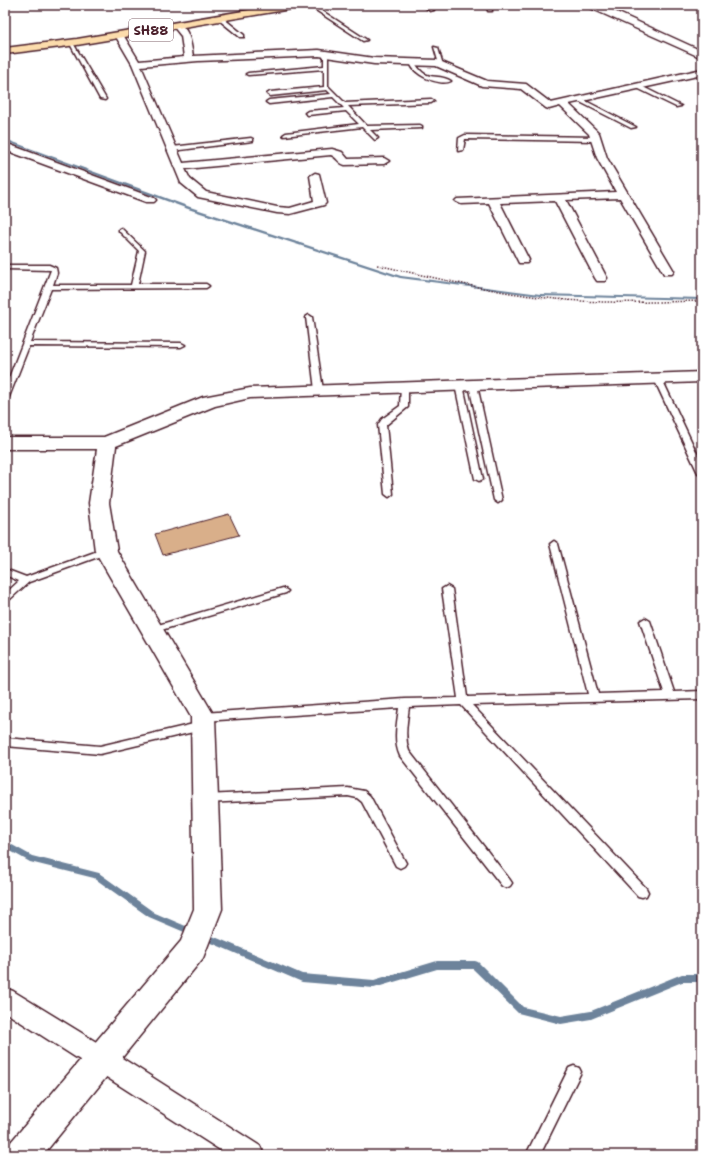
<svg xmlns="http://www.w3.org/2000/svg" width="707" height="1160" font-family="'Shantell Sans',sans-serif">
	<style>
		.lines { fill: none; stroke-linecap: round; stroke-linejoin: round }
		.stream { fill: #6d839b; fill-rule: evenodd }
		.building { fill: #d9af8a; stroke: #4a1f2b }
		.lane-casing { stroke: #4a1f2b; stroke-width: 3 }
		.street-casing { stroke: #4a1f2b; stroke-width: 3 }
		.secondary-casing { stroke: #4a1f2b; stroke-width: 3 }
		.primary-casing { stroke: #4a1f2b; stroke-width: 3 }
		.path { stroke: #4a1f2b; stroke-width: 1.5; stroke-dasharray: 1.5 1.5; stroke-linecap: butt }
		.lane { fill: #fff; fill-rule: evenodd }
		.street { fill: #fff; fill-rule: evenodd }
		.secondary { fill: #fff; fill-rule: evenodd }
		.primary { fill: #fcdcac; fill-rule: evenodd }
		.labels { text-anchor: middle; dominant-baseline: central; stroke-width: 3; stroke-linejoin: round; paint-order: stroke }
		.shield { fill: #fff; stroke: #80626b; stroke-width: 1 }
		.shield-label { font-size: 13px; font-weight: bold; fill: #4a1f2b }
	</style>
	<rect width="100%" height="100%" fill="#fff"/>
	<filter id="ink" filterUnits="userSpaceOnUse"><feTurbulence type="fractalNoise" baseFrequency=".025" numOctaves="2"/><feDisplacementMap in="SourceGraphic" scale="8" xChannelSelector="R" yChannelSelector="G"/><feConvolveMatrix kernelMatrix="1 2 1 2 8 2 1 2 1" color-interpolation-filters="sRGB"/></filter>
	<g filter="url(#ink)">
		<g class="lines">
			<path class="stream" d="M 5,139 L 190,207 L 401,276 L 540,294 L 702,298 L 702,300 L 540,296 L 400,278 L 188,209 L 5,141 Z
				M 5,841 L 32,856 L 99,873 L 155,913 L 195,930 L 196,932 L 195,934 L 192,936 L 189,934 L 149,917 L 94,878 L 30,862 L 5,848 Z
				M 203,932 L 302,974 L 374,980 L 437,961 L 475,961 L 478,962 L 523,1007 L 561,1016 L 591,1011 L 682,974 L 702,974 L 702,982 L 682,982 L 591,1019 L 561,1024 L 518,1013 L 473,969 L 437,969 L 374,988 L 302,982 L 200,938 L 199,936 L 200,934 Z"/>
		</g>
		<path class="building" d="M 229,514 L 239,535 L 163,555 L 155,534 Z"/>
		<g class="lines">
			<g class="lane-casing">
				<path id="lane" d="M 308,5 L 313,5 L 367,40 L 363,41 Z
					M 423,5 L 428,5 L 434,10 L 430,11 Z
					M 487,5 L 491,5 L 492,11 L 488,11 Z
					M 610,5 L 620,5 L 600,9 L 598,8 Z
					M 219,18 L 223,18 L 244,35 L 244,37 L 240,37 L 219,20 Z
					M 69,42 L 73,43 L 106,99 L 105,100 L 100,99 Z
					M 434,47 L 438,48 L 443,65 L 439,64 Z
					M 324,53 L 328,54 L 328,86 L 345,103 L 431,99 L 434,101 L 431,103 L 348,106 L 367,126 L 420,125 L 422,126 L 422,128 L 370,130 L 378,138 L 375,140 L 362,127 L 284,136 L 283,135 L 286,133 L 359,124 L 346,111 L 308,115 L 305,113 L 308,111 L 344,108 L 333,97 L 269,104 L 266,102 L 269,100 L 331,94 L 327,90 L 270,96 L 267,94 L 270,92 L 324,87 L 324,69 L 248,75 L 246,74 L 248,73 L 324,66 Z
					M 410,61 L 414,61 C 426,84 436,72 451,81 C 441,87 411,75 410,61 Z
					M 637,86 L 641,86 L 681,106 L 676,107 L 637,88 Z
					M 578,99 L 582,99 L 636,127 L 631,128 L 578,101 Z
					M 465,135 L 596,137 L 599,139 L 596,141 L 465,139 L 463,150 L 458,151 L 459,138 Z
					M 251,138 L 253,139 L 253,141 L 172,151 L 169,149 L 172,147 Z
					M 121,228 L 145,251 L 138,284 L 206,284 L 209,286 L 206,288 L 51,289 L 30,342 L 181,343 L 185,345 L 181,347 L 29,346 L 9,397 L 5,399 L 5,388 L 51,270 L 5,269 L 5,265 L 49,265 L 56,268 L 57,273 L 53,285 L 131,285 L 139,251 L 119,231 L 119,229 Z
					M 309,315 L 312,317 L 323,390 L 319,392 L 315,390 L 306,317 Z
					M 655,377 L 661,377 L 662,379 L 702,464 L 702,475 L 698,473 L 654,379 Z
					M 456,383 L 459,383 L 463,385 L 483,479 L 479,481 L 475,479 L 455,385 Z
					M 470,383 L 473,383 L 477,385 L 502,500 L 498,503 L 494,500 L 469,385 Z
					M 401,385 L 404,385 L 408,387 L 408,407 L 386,425 L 393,494 L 389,497 L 385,494 L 378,425 L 382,419 L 400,406 Z
					M 554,541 L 558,544 L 598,694 L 664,692 L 640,621 L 645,618 L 650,621 L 674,692 L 702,691 L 702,699 L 472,705 L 646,888 L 648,892 L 646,896 L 642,897 L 638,896 L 461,705 L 409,707 C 407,722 404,737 409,751 L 510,880 L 512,883 L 510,886 L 506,888 L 502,886 L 400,756 C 393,741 397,723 399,708 L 203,721 L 199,720 L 198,717 L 199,714 L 203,713 L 405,699 L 458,698 L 442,589 L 447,586 L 452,589 L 467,697 L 588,694 L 550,544 Z
					M 106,548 L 109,549 L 110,551 L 109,553 L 29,582 L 8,601 L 5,602 L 5,594 L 19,581 L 5,575 L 5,569 L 26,577 Z
					M 283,588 L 288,591 L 286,593 L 151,633 L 146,630 L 148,628 Z
					M 202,722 L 206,723 L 207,726 L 206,729 L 100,754 L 5,746 L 5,738 L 100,746 Z
					M 348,788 L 364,791 L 370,796 L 406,863 L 404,866 L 400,868 L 396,866 L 362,802 L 357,798 L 348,796 L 206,803 L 202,802 L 201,799 L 202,796 L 206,795 Z
					M 574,1066 L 579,1068 L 581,1072 L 540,1155 L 526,1155 L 569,1068 Z"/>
			</g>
			<g class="street-casing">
				<path id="street" d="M 177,23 C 190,28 191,45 193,56 L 319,50 L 374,58 L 437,60 L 487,81 L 526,84 L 551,103 L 702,69 L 702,75 L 569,104 L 599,133 L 607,158 L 674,271 L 672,274 L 664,274 L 620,198 L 566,200 L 607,278 L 605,281 L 597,281 L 595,278 L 555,201 L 500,203 L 529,260 L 527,263 L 519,263 L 489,203 L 461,204 L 455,201 L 457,199 L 616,192 L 597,158 L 589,134 L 560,106 L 549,109 L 546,108 L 521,89 L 482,86 L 436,66 L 374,64 L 319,56 L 198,61 L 141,66 L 183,163 L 332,149 L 342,152 L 348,159 L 384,158 L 389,161 L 384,164 L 345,165 C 339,164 337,157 331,155 L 185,169 L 190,179 L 206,192 L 277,207 L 290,208 L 314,201 L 310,176 L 315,173 L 319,174 L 326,203 L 324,205 L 290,214 L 277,213 L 198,197 L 181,183 L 132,64 L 115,35 L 116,33 L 122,33 L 139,61 L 184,57 L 181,36 L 173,26 Z
					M 5,143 L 154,198 L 156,200 L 154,202 L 146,202 L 5,150 Z
					M 5,988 L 13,991 L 111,1051 L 260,1146 L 264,1155 L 228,1155 L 5,1012 Z"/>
			</g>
			<g class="secondary-casing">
				<path id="secondary" d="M 587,5 L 601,5 L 702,51 L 702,58 L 588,7 Z
					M 702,372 L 702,382 L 250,398 L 215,406 L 116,446 L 109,503 L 117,551 L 215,717 L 222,909 L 203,958 L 43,1155 L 5,1155 L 10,1143 L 181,941 L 194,909 L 191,717 L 95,551 L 89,503 L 97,449 L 5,449 L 5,437 L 104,437 L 203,397 L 250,388 Z"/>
			</g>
			<g class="primary-casing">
				<path id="primary" d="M 278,5 L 302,5 L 297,8 L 77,45 L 5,54 L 5,48 L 77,39 Z"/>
			</g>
			<path class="path" d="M 377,265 C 436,278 496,293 556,299 C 605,304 653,302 702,301"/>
			<use href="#lane" class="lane"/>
			<use href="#street" class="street"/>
			<use href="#secondary" class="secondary"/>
			<use href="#primary" class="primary"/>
		</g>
	</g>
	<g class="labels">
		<rect class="shield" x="129" y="19" width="44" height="22" rx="3"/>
		<g class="shield-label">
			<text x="151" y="30">SH88</text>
		</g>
	</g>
	<rect width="707" height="1160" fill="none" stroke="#fff" stroke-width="20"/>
	<rect x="10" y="10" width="687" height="1140" fill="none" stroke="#4a1f2b" stroke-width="1.5" filter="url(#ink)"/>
</svg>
